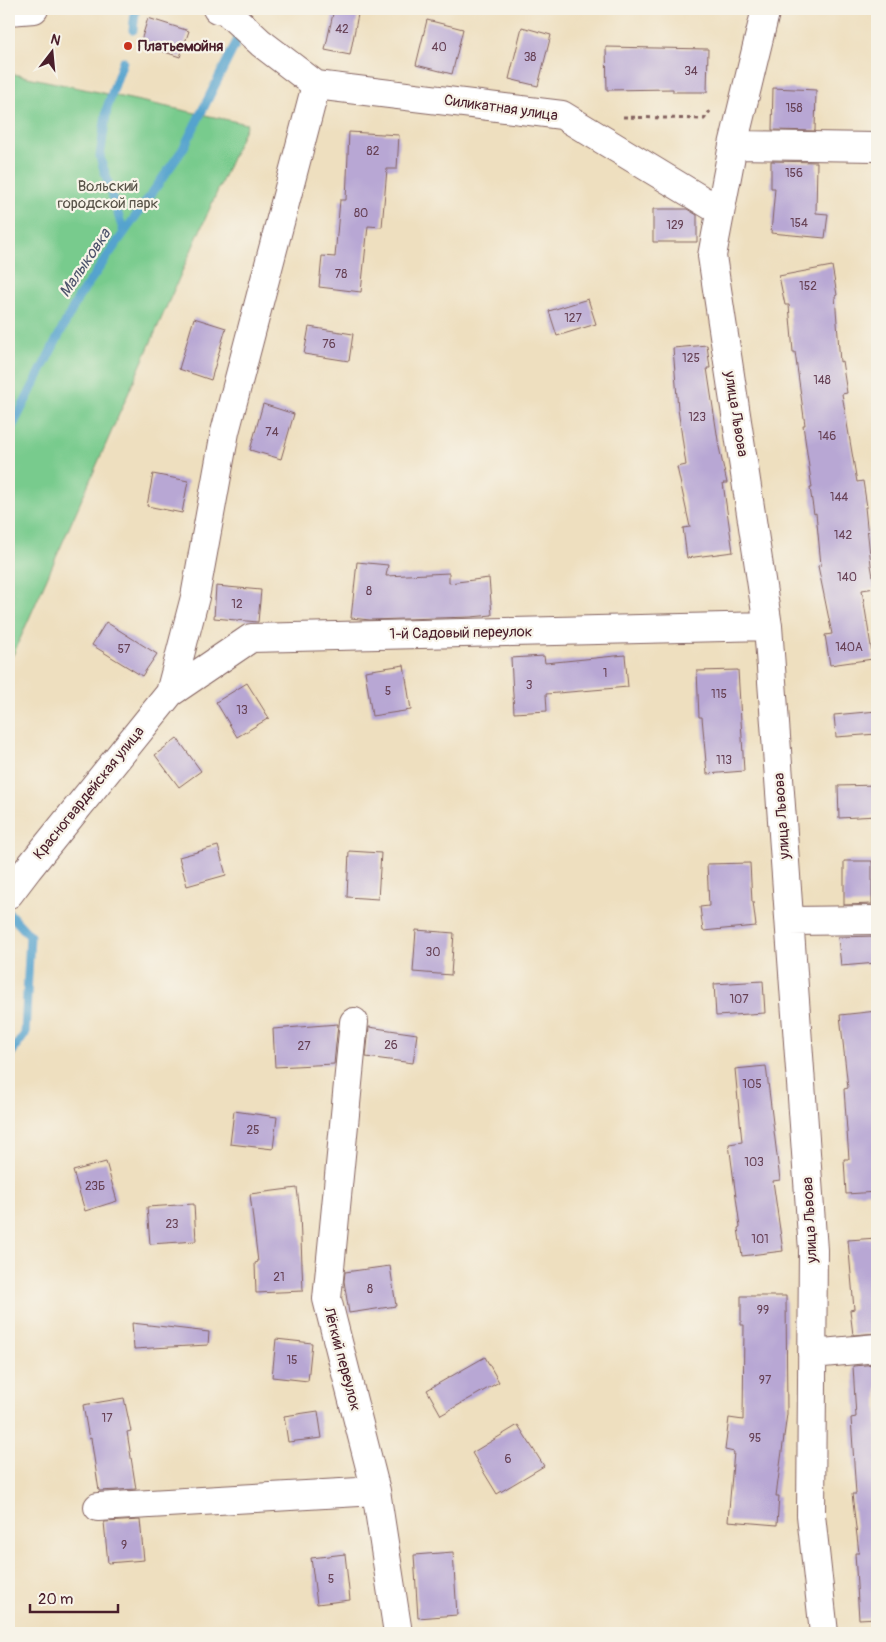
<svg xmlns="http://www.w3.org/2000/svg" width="886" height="1642" font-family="Pangolin,sans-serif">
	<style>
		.green { fill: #78cb8d; stroke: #61755c }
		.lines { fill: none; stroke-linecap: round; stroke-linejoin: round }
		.stream { stroke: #55a3ce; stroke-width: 9 }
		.building { fill: #b8a7d4 }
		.minor-casing { stroke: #83625f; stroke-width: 30 }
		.path { stroke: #83625f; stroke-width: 3; stroke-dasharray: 4 4; stroke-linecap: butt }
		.minor { stroke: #fff; stroke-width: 28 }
		.poi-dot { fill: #c8321e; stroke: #f7f3e8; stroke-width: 2 }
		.labels { text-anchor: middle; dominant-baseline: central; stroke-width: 4.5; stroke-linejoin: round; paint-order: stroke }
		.number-label { font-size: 12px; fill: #664155 }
		.poi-label { font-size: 15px; font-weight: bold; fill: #4a1f2b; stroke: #f7f3e8; text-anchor: start }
		.street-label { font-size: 15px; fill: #4a1f2b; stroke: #f7f3e8 }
		.park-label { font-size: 15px; fill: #585348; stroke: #f7f3e8 }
		.water-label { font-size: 16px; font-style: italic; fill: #4e546c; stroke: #f7f3e8 }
	</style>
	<rect width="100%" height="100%" fill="#f7f3e8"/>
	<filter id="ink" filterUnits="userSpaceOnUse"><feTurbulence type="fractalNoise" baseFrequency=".02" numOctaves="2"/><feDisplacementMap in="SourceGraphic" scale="10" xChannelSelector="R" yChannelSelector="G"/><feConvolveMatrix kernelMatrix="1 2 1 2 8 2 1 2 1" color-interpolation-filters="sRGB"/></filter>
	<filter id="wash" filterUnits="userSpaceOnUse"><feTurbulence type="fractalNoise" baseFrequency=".0096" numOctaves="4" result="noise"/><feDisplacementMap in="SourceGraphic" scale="20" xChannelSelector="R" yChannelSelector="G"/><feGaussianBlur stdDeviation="1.12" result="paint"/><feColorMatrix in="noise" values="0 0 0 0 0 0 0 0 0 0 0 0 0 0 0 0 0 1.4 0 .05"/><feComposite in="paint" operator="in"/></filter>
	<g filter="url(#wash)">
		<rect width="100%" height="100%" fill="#eedfbf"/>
		<path class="green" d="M 9,73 L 247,124 L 13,655 L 9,659 Z"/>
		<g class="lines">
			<path class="stream" d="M 133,30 L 135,13 L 133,9
				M 123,61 L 107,108 L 100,157 L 124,233
				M 9,433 L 78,298 L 183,149 L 237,41 L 247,9
				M 9,913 L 30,936 L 25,1034 L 9,1056"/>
		</g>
		<g id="blocks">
			<path class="building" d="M 334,9 L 359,9 L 350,55 L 325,50 Z
				M 148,18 L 189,31 L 180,57 L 140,44 Z
				M 427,20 L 463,29 L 452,74 L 416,65 Z
				M 522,27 L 551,35 L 538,86 L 509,79 Z
				M 606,47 L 708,49 L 707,92 L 673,92 L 673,89 L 607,90 Z
				M 773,88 L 816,90 L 815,131 L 772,130 Z
				M 349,132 L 399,135 L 397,169 L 387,169 L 382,227 L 368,226 L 361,292 L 319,287 L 322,256 L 335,257 L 340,200 L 346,200 Z
				M 771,161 L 817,162 L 816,213 L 828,214 L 825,238 L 771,233 L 775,188 L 771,188 Z
				M 653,209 L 687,209 L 697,215 L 697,242 L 653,242 Z
				M 832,266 L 837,295 L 835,296 L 840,362 L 842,361 L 847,393 L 842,394 L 857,482 L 863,481 L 867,507 L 865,507 L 871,565 L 875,588 L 862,590 L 873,659 L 830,665 L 825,635 L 832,634 L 818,566 L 821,565 L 816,513 L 814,514 L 810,488 L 812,488 L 803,425 L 805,425 L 795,352 L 793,352 L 789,305 L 785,305 L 779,276 Z
				M 588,299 L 596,324 L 557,336 L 549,311 Z
				M 194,318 L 226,328 L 211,380 L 179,369 Z
				M 309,327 L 353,334 L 349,361 L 304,354 Z
				M 707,345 L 710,368 L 707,368 L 719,447 L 727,483 L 723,483 L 733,552 L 687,558 L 683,528 L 690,527 L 677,467 L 686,465 L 678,409 L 673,348 Z
				M 263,404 L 294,414 L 281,459 L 250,450 Z
				M 153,474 L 188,481 L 182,513 L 147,506 Z
				M 357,562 L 388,565 L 386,576 L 449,573 L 449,583 L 489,578 L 492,615 L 471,617 L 370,620 L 351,618 Z
				M 216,586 L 261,590 L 258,622 L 214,618 Z
				M 106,622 L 157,654 L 142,676 L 92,645 Z
				M 625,655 L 628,687 L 546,694 L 547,711 L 514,713 L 511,658 L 544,656 L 545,663 Z
				M 404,665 L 411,710 L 372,716 L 365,671 Z
				M 738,670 L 744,771 L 707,774 L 702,717 L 699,717 L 697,671 Z
				M 247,683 L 269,718 L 237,737 L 216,702 Z
				M 877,711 L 877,734 L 836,737 L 834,715 Z
				M 177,738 L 201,771 L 179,787 L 155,755 Z
				M 877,785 L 877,816 L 839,818 L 838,786 Z
				M 218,846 L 226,875 L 187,886 L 179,857 Z
				M 349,851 L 381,853 L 378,899 L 347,897 Z
				M 844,861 L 872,861 L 872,904 L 844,905 Z
				M 750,863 L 752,902 L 753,902 L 756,926 L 703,931 L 700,907 L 709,906 L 707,864 Z
				M 416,930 L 454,933 L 451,975 L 413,972 Z
				M 877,936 L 877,963 L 841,966 L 838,937 Z
				M 763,981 L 765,1013 L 716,1016 L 714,984 Z
				M 877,1011 L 877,1192 L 846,1194 L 844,1159 L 849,1159 L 844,1089 L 848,1088 L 840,1015 Z
				M 338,1024 L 334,1064 L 275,1067 L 273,1029 Z
				M 369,1027 L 417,1034 L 413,1063 L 366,1057 Z
				M 766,1066 L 780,1180 L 773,1181 L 783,1251 L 742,1256 L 738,1228 L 740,1227 L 729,1144 L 742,1142 L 735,1069 Z
				M 234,1111 L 277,1117 L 273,1149 L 230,1144 Z
				M 106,1162 L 117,1201 L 85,1211 L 73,1171 Z
				M 297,1188 L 300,1213 L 303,1291 L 256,1293 L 255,1263 L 258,1262 L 250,1194 Z
				M 194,1204 L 196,1241 L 150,1244 L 147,1207 Z
				M 877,1238 L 877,1333 L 853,1335 L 850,1310 L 854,1309 L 848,1240 Z
				M 390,1266 L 396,1306 L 349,1313 L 344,1281 L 345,1272 Z
				M 741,1296 L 786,1296 L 787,1414 L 776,1496 L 779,1496 L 777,1525 L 728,1521 L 734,1452 L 725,1450 L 729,1418 L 743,1420 L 744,1325 L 741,1325 Z
				M 132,1323 L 209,1332 L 208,1345 L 134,1349 Z
				M 276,1339 L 312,1343 L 308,1381 L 272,1377 Z
				M 485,1357 L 499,1382 L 441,1415 L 427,1390 Z
				M 877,1364 L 877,1618 L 859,1619 L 855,1553 L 859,1553 L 852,1494 L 856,1494 L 851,1418 L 856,1417 L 853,1366 Z
				M 124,1398 L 131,1431 L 127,1432 L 136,1489 L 99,1491 L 91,1438 L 89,1439 L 83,1405 Z
				M 318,1411 L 322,1438 L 288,1442 L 284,1416 Z
				M 518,1425 L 544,1466 L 497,1494 L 472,1453 Z
				M 140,1520 L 144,1560 L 108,1563 L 104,1522 Z
				M 453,1552 L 457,1615 L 418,1618 L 414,1555 Z
				M 345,1554 L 350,1600 L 317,1604 L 311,1558 Z"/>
		</g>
	</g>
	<g filter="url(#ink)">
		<use href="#blocks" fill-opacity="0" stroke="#83625f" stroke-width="1"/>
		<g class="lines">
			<g class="minor-casing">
				<path id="minor" d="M 217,9 L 225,10 L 261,43 L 316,85
					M 766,9 L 733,145 L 712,256 L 768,626 L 813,1250 L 811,1515 L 824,1633
					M 9,11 L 34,9
					M 316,85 L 562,115 L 720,211
					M 733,145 L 877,147
					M 170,693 L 195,597 L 225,432 L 316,85
					M 9,894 L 28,869 L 170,693 L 251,638 L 768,626
					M 790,921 L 877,920
					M 354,1022 L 327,1299 L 376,1491 L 398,1633
					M 812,1354 L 877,1348
					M 98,1507 L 376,1491"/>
			</g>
			<path class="path" d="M 623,117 L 704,119 L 710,111"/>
			<use href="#minor" class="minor"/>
		</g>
	</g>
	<circle class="poi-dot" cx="128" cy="46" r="5"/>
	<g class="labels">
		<g class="number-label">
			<text x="342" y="29">42</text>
			<text x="439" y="47">40</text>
			<text x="530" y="57">38</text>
			<text x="691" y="71">34</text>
			<text x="794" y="108">158</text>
			<text x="373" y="151">82</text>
			<text x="794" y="173">156</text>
			<text x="361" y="213">80</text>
			<text x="799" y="223">154</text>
			<text x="675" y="225">129</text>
			<text x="341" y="274">78</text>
			<text x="808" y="286">152</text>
			<text x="573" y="318">127</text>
			<text x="329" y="344">76</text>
			<text x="691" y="358">125</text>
			<text x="822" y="380">148</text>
			<text x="697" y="417">123</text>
			<text x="272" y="432">74</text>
			<text x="827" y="436">146</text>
			<text x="839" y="497">144</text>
			<text x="843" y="535">142</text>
			<text x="847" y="577">140</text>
			<text x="369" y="591">8</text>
			<text x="237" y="604">12</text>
			<text x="849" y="647">140А</text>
			<text x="124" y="649">57</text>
			<text x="605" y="673">1</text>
			<text x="529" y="685">3</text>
			<text x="388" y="691">5</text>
			<text x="719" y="694">115</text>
			<text x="242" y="710">13</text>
			<text x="724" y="760">113</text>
			<text x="433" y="952">30</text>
			<text x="739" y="999">107</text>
			<text x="391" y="1045">26</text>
			<text x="304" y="1046">27</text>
			<text x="752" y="1084">105</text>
			<text x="253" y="1130">25</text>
			<text x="754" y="1162">103</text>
			<text x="95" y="1186">23Б</text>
			<text x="172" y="1224">23</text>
			<text x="760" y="1239">101</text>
			<text x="279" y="1277">21</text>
			<text x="370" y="1289">8</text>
			<text x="763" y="1310">99</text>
			<text x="292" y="1360">15</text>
			<text x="765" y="1380">97</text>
			<text x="107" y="1418">17</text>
			<text x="755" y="1438">95</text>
			<text x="508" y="1459">6</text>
			<text x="124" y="1545">9</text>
			<text x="331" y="1579">5</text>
		</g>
		<g class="poi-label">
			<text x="138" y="46">Платьемойня</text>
		</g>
		<g class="street-label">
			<text transform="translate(501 108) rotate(8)">Силикатная улица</text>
			<text transform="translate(736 414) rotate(81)">улица Львова</text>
			<text transform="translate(461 633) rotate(-1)">1-й Садовый переулок</text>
			<text transform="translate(89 793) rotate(-51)">Красногвардейская улица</text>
			<text transform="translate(782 816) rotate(-94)">улица Львова</text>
			<text transform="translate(810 1220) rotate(-93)">улица Львова</text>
			<text transform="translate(342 1359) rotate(75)">Лёгкий переулок</text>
		</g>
		<g class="park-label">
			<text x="108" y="186">Вольский<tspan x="108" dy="17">городской парк</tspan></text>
		</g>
		<g class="water-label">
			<text transform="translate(85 263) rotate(-56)">Малыковка</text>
		</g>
	</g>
	<rect width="886" height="1642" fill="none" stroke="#f7f3e8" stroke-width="30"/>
	<g transform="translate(52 52) rotate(16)" stroke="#f7f3e8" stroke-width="4" paint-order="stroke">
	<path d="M0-4L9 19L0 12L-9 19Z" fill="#4a1f2b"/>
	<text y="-8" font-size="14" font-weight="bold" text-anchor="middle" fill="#4a1f2b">N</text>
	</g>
	<path d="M30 1604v8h88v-8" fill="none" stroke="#4a1f2b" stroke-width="2.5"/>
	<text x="38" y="1604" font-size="15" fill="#4a1f2b" stroke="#f7f3e8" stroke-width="4" paint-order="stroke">20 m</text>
</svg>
